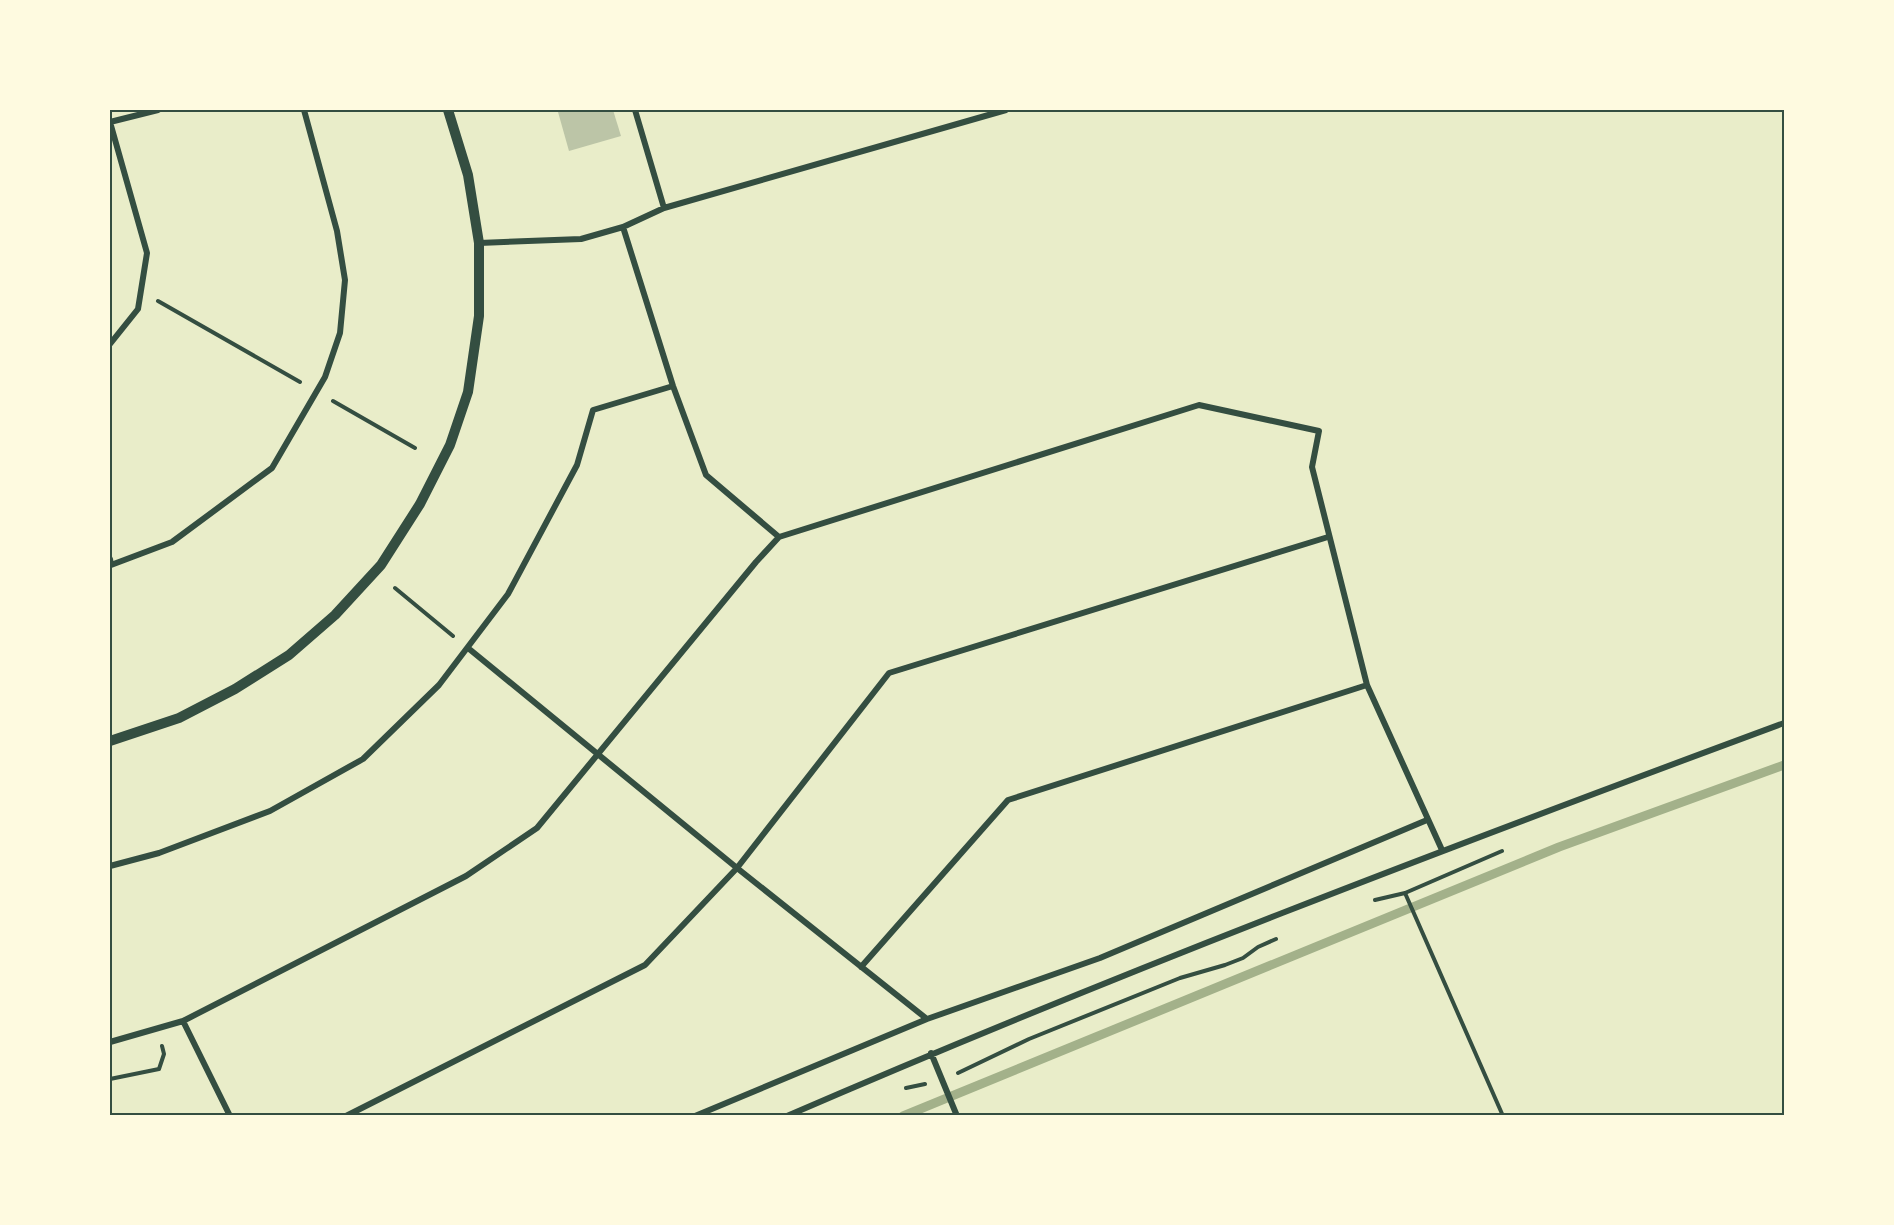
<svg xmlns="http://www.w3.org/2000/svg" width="1894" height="1225" font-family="'Space Grotesk',sans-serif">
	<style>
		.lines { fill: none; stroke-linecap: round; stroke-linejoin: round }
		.stream { stroke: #a3b18a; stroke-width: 9 }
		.building { fill: #bcc5a7 }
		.path { stroke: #344e41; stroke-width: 4 }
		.minor { stroke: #344e41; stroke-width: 6 }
		.tertiary { stroke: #344e41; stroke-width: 10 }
		.neatline { fill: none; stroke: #344e41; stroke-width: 2 }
	</style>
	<rect width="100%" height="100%" fill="#e9edc9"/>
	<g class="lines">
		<path class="stream" d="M 903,1116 L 1559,847 L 1784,765"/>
	</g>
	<path class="building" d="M 567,110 L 613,110 L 621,136 L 569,151 L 558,112 Z"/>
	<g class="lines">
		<path class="path" d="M 158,301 L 300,382
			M 333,401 L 415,448
			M 395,588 L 453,636
			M 1405,893 L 1503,1116
			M 1375,900 L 1405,893 L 1502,851
			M 958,1073 L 1029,1039 L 1180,978 L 1225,965 L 1243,958 L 1258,947 L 1276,939
			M 110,1079 L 159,1069 L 164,1054 L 162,1046
			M 906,1088 L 925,1084"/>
		<path class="minor" d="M 110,122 L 147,253 L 138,309 L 110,344
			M 110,122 L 158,110
			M 664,208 L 1006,110
			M 479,243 L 581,239 L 623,227 L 664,208 L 635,110
			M 779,537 L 1199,405 L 1319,431 L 1312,467 L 1367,685 L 1442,850
			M 110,559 L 111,565 L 172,542 L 272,468 L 325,377 L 340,333 L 345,280 L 337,231 L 304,110
			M 468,648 L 737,868 L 927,1019 L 695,1116
			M 110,866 L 159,853 L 270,811 L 363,759 L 439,685 L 508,594 L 577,465 L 593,410 L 673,386
			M 861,967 L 1008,800 L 1367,685
			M 927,1019 L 1100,958 L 1427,820
			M 110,1042 L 183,1021
			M 931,1053 L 957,1116
			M 230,1116 L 183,1021 L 466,876 L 537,828 L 756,562 L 779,537 L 706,475 L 673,386 L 623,227
			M 346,1116 L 645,965 L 737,868 L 889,673 L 1328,537
			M 787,1116 C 1115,974 1449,847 1784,723"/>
		<path class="tertiary" d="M 110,741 L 179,718 L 235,689 L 289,655 L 335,615 L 381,565 L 420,504 L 450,445 L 468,392 L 479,316 L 479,243 L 468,175 L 448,110"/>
	</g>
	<rect width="1894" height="1225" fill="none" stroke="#fefae0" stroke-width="222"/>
	<rect x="111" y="111" width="1672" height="1003" class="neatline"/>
</svg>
